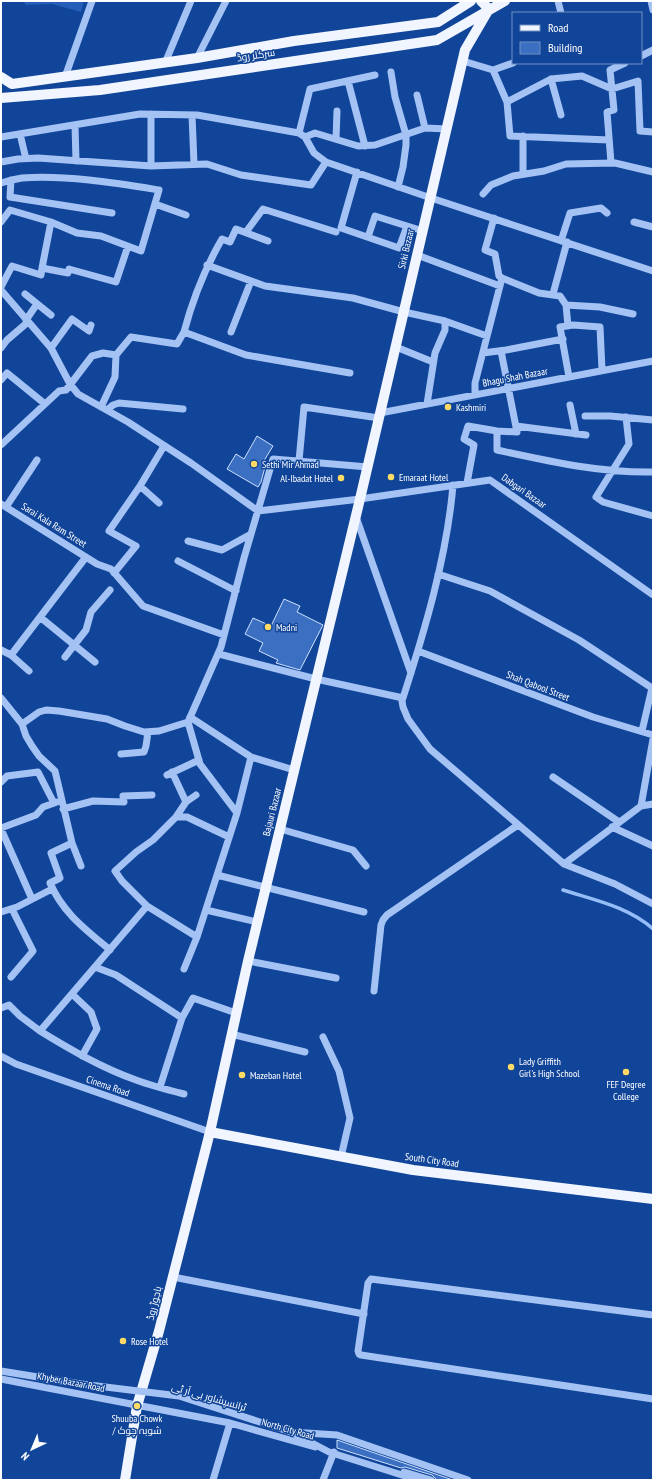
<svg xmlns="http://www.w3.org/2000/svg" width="654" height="1481" font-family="'PT Sans Narrow',Cairo,sans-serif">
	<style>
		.green { fill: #245eb8 }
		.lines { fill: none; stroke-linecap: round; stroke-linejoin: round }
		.stream { stroke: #95bdf7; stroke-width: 3.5 }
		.building { fill: #3a6fc1; stroke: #cce0fe }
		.minor { stroke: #a4c3f4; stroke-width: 7 }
		.major { stroke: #f0f5ff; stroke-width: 10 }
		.minor-bridge { stroke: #a4c3f4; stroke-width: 7 }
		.poi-dot { fill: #ffdb66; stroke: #114599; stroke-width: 1.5 }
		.labels { text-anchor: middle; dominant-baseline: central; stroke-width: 3; stroke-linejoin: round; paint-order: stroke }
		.street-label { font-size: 10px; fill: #fff; stroke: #114599 }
		.poi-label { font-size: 10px; fill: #fff; stroke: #114599; text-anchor: start }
	</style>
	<rect width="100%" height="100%" fill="#114599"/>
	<path class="green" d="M 23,1 L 84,1 L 81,12 L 52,4 L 26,5 Z"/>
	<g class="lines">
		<path class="stream" d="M 563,890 C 594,900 629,907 653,929"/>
	</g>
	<path class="building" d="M 257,436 L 273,446 L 262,464 L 265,467 L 261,482 L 258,487 L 227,469 L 236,454 L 244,459 Z
		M 284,599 L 300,606 L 297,612 L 323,625 L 300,670 L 276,663 L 278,660 L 259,651 L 263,643 L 245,634 L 253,618 L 271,626 Z
		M 337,1440 L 453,1480 L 437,1480 L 432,1475 L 405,1467 L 401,1468 L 337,1448 Z"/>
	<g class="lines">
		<path class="minor" d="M 558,1 L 561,13
			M 651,1 L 653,10
			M 641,56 L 653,50
			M 197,58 L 226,1
			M 463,61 L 493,70 L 513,63
			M 165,63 L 191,1
			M 493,70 L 507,102 L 510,136 L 609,140
			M 391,72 L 395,97 L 406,135 L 406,145 L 403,167 L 398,187
			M 65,77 L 92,1
			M 551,79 L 582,76 L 612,89 L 638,81 L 640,131 L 653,132
			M 348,81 L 365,146
			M 417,95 L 425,128
			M 507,102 L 551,79 L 561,115
			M 192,115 L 194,164
			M 75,125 L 76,161
			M 299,133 L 310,89 L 375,75
			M 20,134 L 26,159
			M 1,137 L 140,114 L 197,115 L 299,133 L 305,137 L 314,153 L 326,162 L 431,198 L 653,271
			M 305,137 L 315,133 L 358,146 L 375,145 L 425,128 L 447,129
			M 336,139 L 337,111
			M 1,162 L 18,159 L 38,158 L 151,166 L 151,114
			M 611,163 L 607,112 L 614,110 L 610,70 L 625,63
			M 151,166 L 207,164 L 241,175 L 311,185 L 326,162
			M 357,172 L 341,228 L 399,248 L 407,226
			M 523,174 L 523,136
			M 11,180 L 10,197 L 112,213
			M 1,183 C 8,181 15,179 22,178 C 66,175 115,183 159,190 L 141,251 L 101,236 L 77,233 L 51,222 L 10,210 L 1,222
			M 483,194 L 491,185 L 513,176 L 544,171 L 566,164 L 615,163 L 653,172
			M 155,204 L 186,215
			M 494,218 L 485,250 L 495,254 L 499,276 L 502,278 L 539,293 L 560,296 L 566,305 L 600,307 L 633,314
			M 634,222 L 653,227
			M 246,232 L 263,209 L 336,232
			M 368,237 L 375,216 L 423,231
			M 561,241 L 570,213 L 601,208 L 607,213
			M 417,255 L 500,286
			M 207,265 L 265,286 L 353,298 L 404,312 L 445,321 L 487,336
			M 42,268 L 51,222
			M 1,287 L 12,266 L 41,275 L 42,268 L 68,273 L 69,269 L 116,282 L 128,246
			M 1,290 L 51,348 L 70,384 L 78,394 L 128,422 L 191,463 L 258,511 L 360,499 L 490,480 L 653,595
			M 25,294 L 51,315
			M 553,294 L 567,242
			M 566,305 L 568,326
			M 26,320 L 37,304
			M 184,332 C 193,298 204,270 222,239 L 230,242 L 236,229 L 268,241
			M 231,332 L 251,281
			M 396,347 L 433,362
			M 1,348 L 7,340 L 28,322
			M 51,348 L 72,319 L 89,331 L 91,325
			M 483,353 L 506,350 L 563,339
			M 569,377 L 560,327 L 573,325 L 600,327 L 602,370
			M 1,380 L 7,373 L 45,404
			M 475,395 L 475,383 L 502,278
			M 427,404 L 435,353 L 445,330 L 445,321
			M 570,405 L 576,434
			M 101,407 L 115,377 L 116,355
			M 107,410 L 113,405 L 119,403 L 183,409
			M 380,413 L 653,361
			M 585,416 L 610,416 L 653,420
			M 626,417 L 629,444 L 596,497 L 603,502 L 653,516
			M 516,426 L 586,435
			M 497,431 L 497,450 C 548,461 600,473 653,472
			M 1,445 L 59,391 L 66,390 L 92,356 L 103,353 L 116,355 L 131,337 L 177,344 L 184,332 L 246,355 L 350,373
			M 299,461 L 304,407 L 379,418
			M 467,483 L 474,445 L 464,439 L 468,426 L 497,431 L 517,432 L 501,351
			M 453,485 C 447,557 424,633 402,701 L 403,707 L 408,719 L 430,749 L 564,864 L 615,884 L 653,904
			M 140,486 L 159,503
			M 1,504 L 97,564 L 111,569 L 143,606 L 224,635
			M 6,507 L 37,460
			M 356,517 L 411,673
			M 188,541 L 222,550 L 251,534
			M 178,561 L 236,591
			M 114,573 L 136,546 L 109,531 L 140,486 L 164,446
			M 438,574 L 490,591 L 579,640 L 652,688 L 642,731
			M 40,617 L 95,662
			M 1,650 L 11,655 L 29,671
			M 418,651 L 593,717 L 653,735
			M 219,654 L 316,679 L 403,698
			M 11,655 L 86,557
			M 65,657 L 86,630 L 91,612 L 110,590
			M 1,698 L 22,724 L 26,736 L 32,746 L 39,756 L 55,771 L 72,843 L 51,853 L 60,878 L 50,883 C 63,913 85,929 110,950
			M 190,717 L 251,757 L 294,770
			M 22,724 L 39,712 L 46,710 L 59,711 L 107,719 L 125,726 L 144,732 L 159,731 L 188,722
			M 121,754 L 144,752 L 146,746 L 148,732
			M 172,772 L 186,802
			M 167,775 L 199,760
			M 553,777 L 619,822
			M 1,782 L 7,776 L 38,772 L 54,803
			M 196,795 L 186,802 L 176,817 L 153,840 L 136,852 L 115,871 L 122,881 L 147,906 L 197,937
			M 641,806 L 653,739
			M 63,809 L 93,801 L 124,802 L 123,796 L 152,795
			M 237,813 L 251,757
			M 176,817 L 187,817 L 229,837
			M 612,827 L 653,846
			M 1,828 L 36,815 L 43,807 L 57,802
			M 1,829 L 32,899
			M 280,829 L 353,850 L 366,866
			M 72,843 L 81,866
			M 564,864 L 641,806 L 653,804
			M 217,875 L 364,912
			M 206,910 L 257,922
			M 1,912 L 17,907 L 52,889
			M 248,961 L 336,978
			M 95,967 L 116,975 L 182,1018
			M 184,969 L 197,937 L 237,813 L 200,764 L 188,722 L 221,647 L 244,558 L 273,459 L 368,467
			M 11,977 L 33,951 L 12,909
			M 374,991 L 381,925 L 383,920 L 387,915 L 518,825
			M 72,994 L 91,1012 L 97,1029 L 82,1056
			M 1,1008 L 9,1005 L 20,1016 L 40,1031 L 147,906
			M 40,1031 C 71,1050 102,1068 136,1080 C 152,1086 168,1090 184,1094
			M 231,1034 L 305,1052
			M 323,1037 L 339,1071 L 350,1118 L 341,1157
			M 1,1056 L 16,1064 L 210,1132
			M 160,1087 L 182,1018 L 193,998 L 236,1013
			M 173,1277 L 364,1314
			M 653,1315 L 371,1279 L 368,1283 L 358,1351 L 359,1354 L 361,1355 L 653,1399
			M 1,1379 L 230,1423 L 315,1447
			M 291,1432 L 337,1435 L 468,1480
			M 404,1472 L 431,1480
			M 213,1480 L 230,1423
			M 323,1480 L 334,1452"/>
		<path class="major" d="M 1,77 L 12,84 L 197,58 L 294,41 L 438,22 L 471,1
			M 1,98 L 100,90 L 437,40 L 505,1
			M 210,1132 L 413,1170 L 653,1199
			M 125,1480 L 137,1406 L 159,1331 L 210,1132 L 248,961 L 360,499 L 465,50 L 489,9 L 481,1"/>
		<path class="minor-bridge" d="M 1,1371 L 81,1384 L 179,1396 L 291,1432 L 329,1452 L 418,1480"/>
	</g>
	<g class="poi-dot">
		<circle cx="448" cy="407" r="4"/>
		<circle cx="254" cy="464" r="4"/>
		<circle cx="391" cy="477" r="4"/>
		<circle cx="341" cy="478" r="4"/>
		<circle cx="268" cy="627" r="4"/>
		<circle cx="511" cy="1067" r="4"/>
		<circle cx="626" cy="1072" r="4"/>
		<circle cx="242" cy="1075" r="4"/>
		<circle cx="123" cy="1341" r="4"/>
		<circle cx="137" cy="1406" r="4"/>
	</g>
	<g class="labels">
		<g class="street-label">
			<text transform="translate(256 55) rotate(-9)">سرکلر روڈ</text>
			<text transform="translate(406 249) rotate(-77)">Sirki Bazaar</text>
			<text transform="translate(515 377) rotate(-11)">Bhagu Shah Bazaar</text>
			<text transform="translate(524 491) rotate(35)">Dabgari Bazaar</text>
			<text transform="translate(54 525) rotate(32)">Sarai Kala Ram Street</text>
			<text transform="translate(538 686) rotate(21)">Shah Qabool Street</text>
			<text transform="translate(272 812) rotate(-76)">Bajauri Bazaar</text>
			<text transform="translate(108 1086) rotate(19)">Cinema Road</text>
			<text transform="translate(432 1160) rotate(8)">South City Road</text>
			<text transform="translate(154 1303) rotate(-76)">باجوڑ روڈ</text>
			<text transform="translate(71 1382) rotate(11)">Khyber Bazaar Road</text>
			<text transform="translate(209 1397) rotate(16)">ٹرانسپشاور بی آر ٹی</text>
			<text transform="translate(288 1429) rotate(16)">North City Road</text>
		</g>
		<g class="poi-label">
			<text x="456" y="407">Kashmiri</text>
			<text x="262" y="464">Sethi Mir Ahmad</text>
			<text x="399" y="477">Emaraat Hotel</text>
			<text x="333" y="478" text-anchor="end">Al-Ibadat Hotel</text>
			<text x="276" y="627">Madni</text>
			<text x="519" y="1061">Lady Griffith<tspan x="519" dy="12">Girl's High School</tspan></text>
			<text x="250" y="1075">Mazeban Hotel</text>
			<text x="626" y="1084" text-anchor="middle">FEF Degree<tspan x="626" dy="12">College</tspan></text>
			<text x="131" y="1341">Rose Hotel</text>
			<text x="137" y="1418" text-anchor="middle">Shuuba Chowk<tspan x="137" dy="12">/ شوبہ چوک</tspan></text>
		</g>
	</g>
	<rect width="654" height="1481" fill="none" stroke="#ffffff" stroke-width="4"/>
	<rect x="512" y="12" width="130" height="52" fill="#114599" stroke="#708fc2"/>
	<rect x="520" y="25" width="20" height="6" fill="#f0f5ff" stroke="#708fc2"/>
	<text x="548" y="32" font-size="12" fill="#ffffff">Road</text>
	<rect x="520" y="42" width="20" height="12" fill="#3a6fc1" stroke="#708fc2"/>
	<text x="548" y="52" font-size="12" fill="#ffffff">Building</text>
	<g transform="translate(32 1449) rotate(224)" stroke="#114599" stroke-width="3" paint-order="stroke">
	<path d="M0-3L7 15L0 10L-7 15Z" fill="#ffffff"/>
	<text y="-6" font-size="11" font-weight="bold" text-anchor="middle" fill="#ffffff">N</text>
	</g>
</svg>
